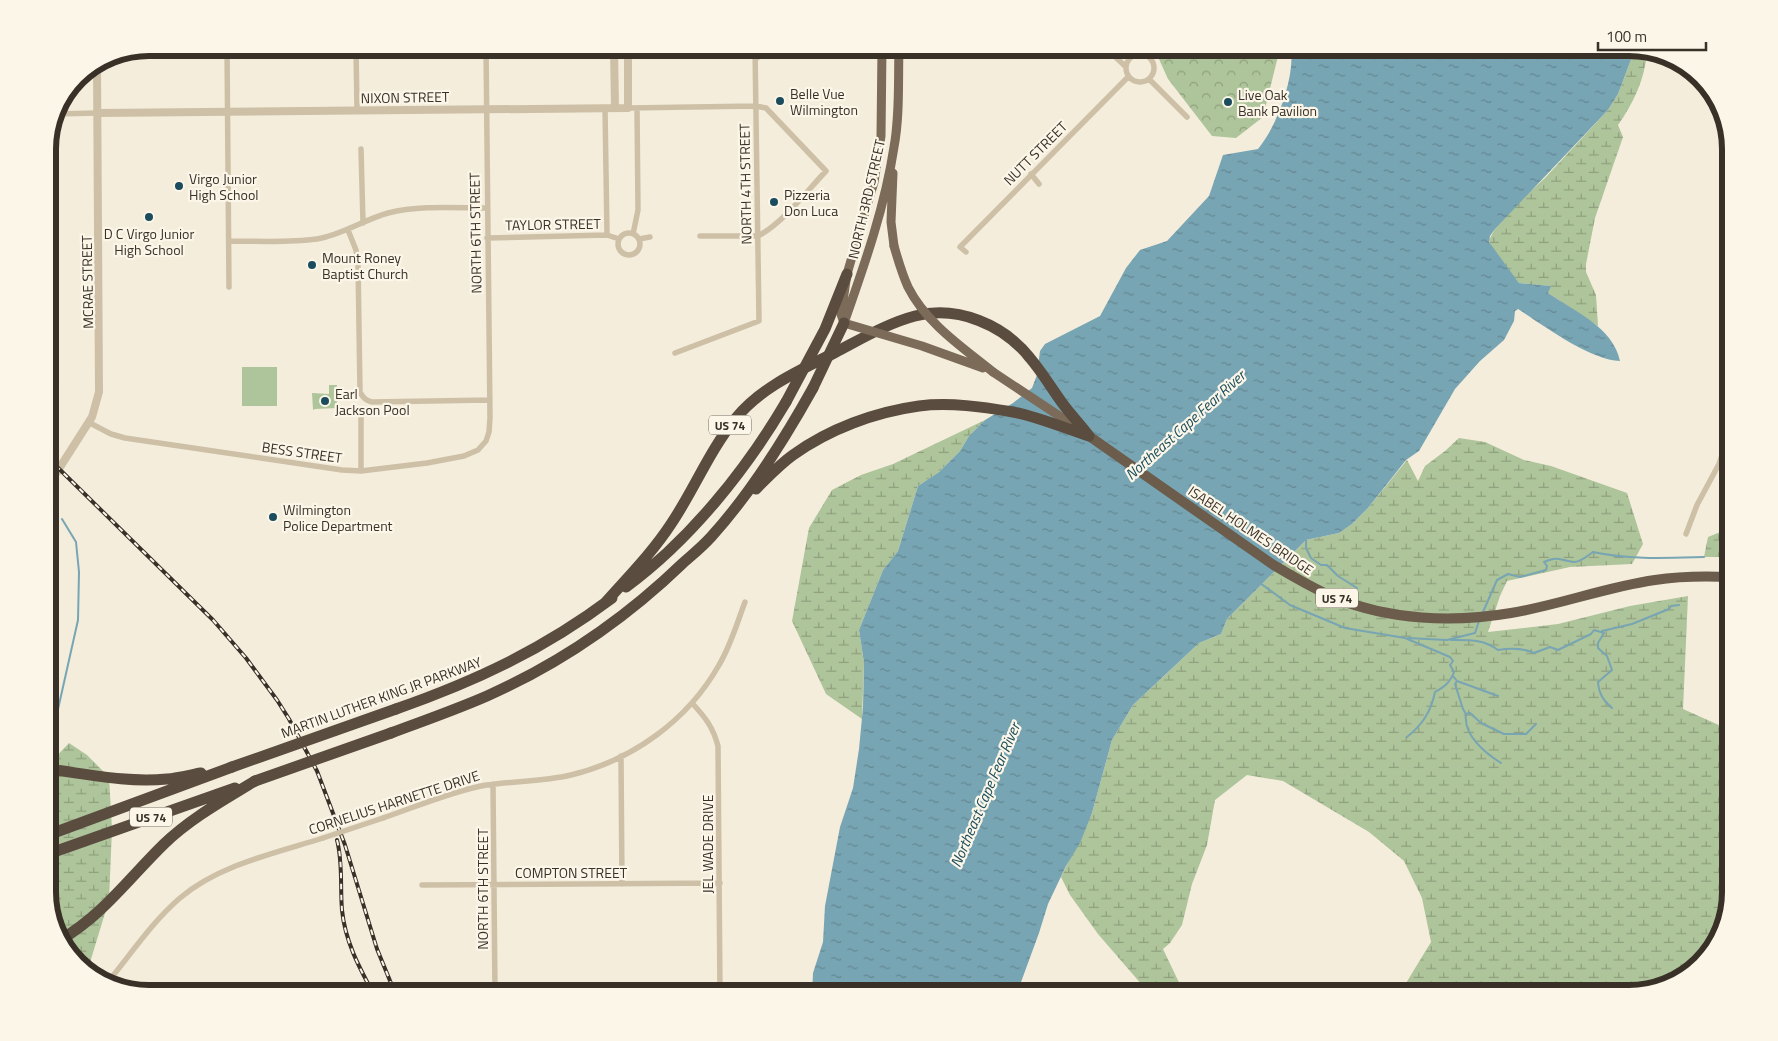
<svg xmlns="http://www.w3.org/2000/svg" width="1778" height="1041" font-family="'Titillium Web',sans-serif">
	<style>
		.forest { fill: url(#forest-crowns) }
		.wetland { fill: url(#wetland-marsh) }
		.pitch { fill: #aec49a }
		.water { fill: url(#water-ripples) }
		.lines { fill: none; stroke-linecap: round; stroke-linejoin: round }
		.stream { stroke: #78a5b3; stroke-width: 2 }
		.minor { stroke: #cdc0a6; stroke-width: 5.5 }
		.tertiary { stroke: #cdc0a6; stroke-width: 8 }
		.primary { stroke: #7c6b58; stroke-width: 9 }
		.trunk { stroke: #6b5c4b; stroke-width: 10 }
		.motorway { stroke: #5a4c3e; stroke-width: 11 }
		.rail-casing { stroke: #393028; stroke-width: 4 }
		.rail { stroke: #fbf6e8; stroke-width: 2; stroke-dasharray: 5.5; stroke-linecap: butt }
		.minor-bridge { stroke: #cdc0a6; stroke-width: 5.5 }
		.primary-bridge { stroke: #7c6b58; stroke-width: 9 }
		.motorway-bridge { stroke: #5a4c3e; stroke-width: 11 }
		.poi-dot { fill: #1a4c5d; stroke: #fbf6e8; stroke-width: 2 }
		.labels { text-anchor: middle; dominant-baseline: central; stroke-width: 4.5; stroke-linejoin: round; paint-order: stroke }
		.shield { fill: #fbf6e8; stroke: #736b62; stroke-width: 1 }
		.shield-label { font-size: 12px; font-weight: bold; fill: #393028 }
		.poi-label { font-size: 14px; fill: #393028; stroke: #fbf6e8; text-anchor: start }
		.street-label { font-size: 14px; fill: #393028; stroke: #fbf6e8 }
		.water-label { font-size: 15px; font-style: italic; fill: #1a4c5d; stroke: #fbf6e8 }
		.rim { fill: none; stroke: #393028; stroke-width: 6 }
	</style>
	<defs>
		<pattern id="forest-crowns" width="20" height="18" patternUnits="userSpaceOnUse" patternTransform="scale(1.25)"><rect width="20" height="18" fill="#aec49a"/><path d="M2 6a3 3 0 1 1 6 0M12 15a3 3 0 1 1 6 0" fill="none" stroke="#8fa07e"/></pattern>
		<pattern id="wetland-marsh" width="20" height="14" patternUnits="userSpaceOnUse" patternTransform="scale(1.25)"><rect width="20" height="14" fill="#aec49a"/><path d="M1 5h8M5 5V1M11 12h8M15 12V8" fill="none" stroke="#8fa07e"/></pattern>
		<pattern id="water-ripples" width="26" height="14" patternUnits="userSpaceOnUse" patternTransform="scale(1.25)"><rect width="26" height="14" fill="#78a5b3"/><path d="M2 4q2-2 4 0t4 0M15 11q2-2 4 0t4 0" fill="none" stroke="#638792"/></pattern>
	</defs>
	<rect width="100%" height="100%" fill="#f4eddc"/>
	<path class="forest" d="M 1150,48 L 1280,48 L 1263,117 L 1236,138 L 1212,136 L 1168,79 L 1154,48 Z"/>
	<path class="wetland" d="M 1635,49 L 1647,52 C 1645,79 1633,104 1618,125 L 1623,137 L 1595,218 L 1586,264 L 1586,272 L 1596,295 L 1598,326 L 1548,293 L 1550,286 L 1519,283 L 1491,247 L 1489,240 L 1495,229 L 1520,201 L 1545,178 L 1608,110 L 1618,94 Z
		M 985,420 L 969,436 L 960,451 L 939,472 L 918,486 L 898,551 L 883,570 L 859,630 L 864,663 L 862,719 L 826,694 L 792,621 L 809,528 L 832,490 L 861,475 L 893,464 Z
		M 1459,438 L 1485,442 L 1524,460 L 1551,466 L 1627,493 L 1643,544 L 1632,564 L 1570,567 L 1507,581 L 1500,596 L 1488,632 L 1558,624 L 1630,606 L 1688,596 L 1683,709 L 1730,730 L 1730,892 L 1717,942 L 1680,980 L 1629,993 L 1400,993 L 1431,942 L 1422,898 L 1404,861 L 1369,832 L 1283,781 L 1247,775 L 1215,800 L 1207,845 L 1192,884 L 1182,925 L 1170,943 L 1163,949 L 1184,993 L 1149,993 L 1098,934 L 1070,895 L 1061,877 L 1092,813 L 1112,740 L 1133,705 L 1199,643 L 1221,634 L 1227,619 L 1306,540 L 1339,533 L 1352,524 L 1368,508 L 1407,460 L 1418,481 L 1425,466 L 1445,451 Z
		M 1730,528 L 1730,557 L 1704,557 L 1708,537 Z
		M 69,743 L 87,755 L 109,777 L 112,829 L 109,900 L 88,969 L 61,943 L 48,898 L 48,784 L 50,763 Z"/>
	<path class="pitch" d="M 242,367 L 277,367 L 277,406 L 242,406 Z
		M 329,385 L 337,385 L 337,408 L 315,409 L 313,410 L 312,393 L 329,394 Z"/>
	<path class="water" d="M 1291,48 L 1629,48 L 1635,49 L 1618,94 L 1608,110 L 1495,229 L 1490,236 L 1489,242 L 1519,283 L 1551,286 L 1548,293 C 1574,311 1613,327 1620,361 C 1590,360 1543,325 1518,309 L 1515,311 L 1514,321 L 1504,340 L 1480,361 L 1455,389 L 1419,451 L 1406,460 L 1368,508 L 1352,524 L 1339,533 L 1306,540 L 1227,619 L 1221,634 L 1199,643 L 1133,705 L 1112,740 L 1092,813 L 1080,843 L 1066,866 L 1048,904 L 1039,933 L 1017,993 L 812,993 L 813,973 L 823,942 L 825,906 L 840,827 L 853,788 L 859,749 L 863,707 L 864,663 L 859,630 L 883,570 L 898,551 L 918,486 L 939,472 L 960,451 L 969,436 L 985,420 L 1013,403 L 1032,388 L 1037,375 L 1040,351 L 1045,344 L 1100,316 L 1126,268 L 1140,250 L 1167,241 L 1209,196 L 1223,155 L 1258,149 C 1277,126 1295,78 1291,48 Z"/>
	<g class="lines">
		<path class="stream" d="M 1306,540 L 1306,548 L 1311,558 L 1321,565 L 1327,565 L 1338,576 L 1357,588
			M 1260,583 L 1290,605 L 1345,628 L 1405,638 L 1450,657 L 1453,661 L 1450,665 L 1454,672 C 1450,683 1444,687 1435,692 C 1431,712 1422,725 1407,737
			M 1483,612 L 1497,580 L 1508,574 L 1520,577 L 1546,570 L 1547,566 L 1544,562 C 1558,555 1561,561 1574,562 C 1581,562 1587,556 1593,552 C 1630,560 1667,558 1704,557
			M 1602,631 L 1632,624 L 1669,609 L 1671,606 L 1679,605
			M 1408,638 L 1446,640
			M 1447,640 L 1475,633 L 1479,621
			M 1451,640 C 1469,640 1484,639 1498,650 C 1511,648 1523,648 1534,653 L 1550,647 L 1558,650 L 1591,634 L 1594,630 L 1604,633 L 1598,643 L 1598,648 L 1607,656 L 1612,670 L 1598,682 C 1599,694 1603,700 1612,708
			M 1453,676 L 1457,681 L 1498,696
			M 1457,681 L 1455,684 L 1463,709 L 1466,714 C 1463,735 1485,753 1501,763
			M 1466,714 L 1470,713 L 1481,723 L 1504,734 L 1526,734 L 1536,724
			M 50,765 L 52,736 L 78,620 L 79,572 L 76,542 L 62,519
			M 48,784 L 49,774"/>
		<path class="minor" d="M 227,48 L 229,287
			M 356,48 L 357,110
			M 1106,48 L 1125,66
			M 1114,48 L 1136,54
			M1126 68a14 14 0 1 1 28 0a14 14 0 1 1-28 0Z
			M 756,59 L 767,48
			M 1149,79 L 1187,117
			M 605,108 L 607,235
			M 628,108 L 756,106 L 766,108 L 826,171 C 807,191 782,224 758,236 L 700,236
			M 54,114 L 98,113
			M 361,149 L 363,223
			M 1031,174 L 1039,184
			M 348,230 L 356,250 L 358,263 L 360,392 C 363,398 366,401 372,402 L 490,400
			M618 244a11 11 0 1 1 22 0a11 11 0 1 1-22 0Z
			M 633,234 L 638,210 L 637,108
			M 487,238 L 607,235 L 619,239
			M 639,239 L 650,237
			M 229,241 C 257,241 288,243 317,239 C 342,235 363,220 388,213 C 420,205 455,208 487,208
			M 966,252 L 960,247 L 1128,77
			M 675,353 L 759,321 L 755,48
			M 361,413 L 361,471
			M 88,422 L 111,434 L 125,438 L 342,470 L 361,471 L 427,463 L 464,456 L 478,450 L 486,441 L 489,432 L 490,418 L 486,48
			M 1686,534 L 1697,505 L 1719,464 L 1730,431
			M 692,703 C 705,717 713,727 718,746 L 720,993
			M 621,756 L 622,884
			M 493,784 L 495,993
			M 383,818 C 415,807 448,793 481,786 C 511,781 541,782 571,775 C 633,760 688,720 719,665 C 731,645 737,623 745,602
			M 422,885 L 720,883
			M 108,982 C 131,954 152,922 180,898 C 219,865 275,853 323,838"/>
		<path class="tertiary" d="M 614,48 L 615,108
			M 98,113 L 628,108 L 628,48
			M 48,486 L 92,417 L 99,392 L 97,64"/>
		<path class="primary" d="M 893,173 L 891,222 L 894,246
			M 844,323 C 864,266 885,207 894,147 C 900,115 898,80 899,48
			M 844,323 L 841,314 L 847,274 L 874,182 L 881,136 L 882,48
			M 993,372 L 1079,429"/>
		<path class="trunk" d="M 1089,436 L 1272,564 C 1292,576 1313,588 1335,598 C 1390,620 1452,623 1511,613 C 1559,605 1606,587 1655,580 C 1680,576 1705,576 1730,577"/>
		<path class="motorway" d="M 756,489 C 768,477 779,465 793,455 C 829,429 875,412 919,406 C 950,402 983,407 1013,412 C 1039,417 1064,428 1089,436
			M 626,587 C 690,540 746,470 786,402
			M 605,603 C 628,577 652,553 671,524 C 694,490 709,451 736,418 C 761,387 801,370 836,352 C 861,339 888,323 915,316 C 958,305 1004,325 1030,358 C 1042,372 1052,389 1063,404 C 1071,415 1081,425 1089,436
			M 396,709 C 476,681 544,649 612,598
			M 391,733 C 423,721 455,710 487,696 C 559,664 626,618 683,563 C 692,555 702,547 711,537 C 751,493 784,440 813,388
			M 48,769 C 87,774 127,783 167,779 C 178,778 190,775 201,773
			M 48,835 L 232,767
			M 48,854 L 235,788
			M 60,940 C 102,916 130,877 164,844 C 191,818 224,800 255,781"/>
		<g class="rail-casing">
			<path id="rail" d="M 48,458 L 213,620 L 246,658 L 277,700 L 289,719 L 317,771 L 345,845 L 377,949 L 395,993
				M 337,840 C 343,863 340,887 342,910 C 345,941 359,967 373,993"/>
		</g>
		<use href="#rail" class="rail"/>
		<path class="minor-bridge" d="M 323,838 L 383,818"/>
		<path class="primary-bridge" d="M 894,246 C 898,260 902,274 908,287 C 926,323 962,347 993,372
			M 844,323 L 922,346 L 983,368"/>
		<path class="motorway-bridge" d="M 813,388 L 844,323
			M 786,402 L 825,329 L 847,274
			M 232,767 L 396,709
			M 255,781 L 391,733"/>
	</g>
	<g class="poi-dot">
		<circle cx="780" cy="101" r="5"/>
		<circle cx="1228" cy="102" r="5"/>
		<circle cx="179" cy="186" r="5"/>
		<circle cx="774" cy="202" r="5"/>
		<circle cx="149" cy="217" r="5"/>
		<circle cx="312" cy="265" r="5"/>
		<circle cx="325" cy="401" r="5"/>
		<circle cx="273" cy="517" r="5"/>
	</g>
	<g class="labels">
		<g class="shield">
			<rect x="709" y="415.5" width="42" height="19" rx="4"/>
			<rect x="1316" y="588.5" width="42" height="19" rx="4"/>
			<rect x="130" y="807.5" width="42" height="19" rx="4"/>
		</g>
		<g class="shield-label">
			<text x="730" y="425">US 74</text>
			<text x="1337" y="598">US 74</text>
			<text x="151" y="817">US 74</text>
		</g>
		<g class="poi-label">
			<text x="790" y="93">Belle Vue<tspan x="790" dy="16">Wilmington</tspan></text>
			<text x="1238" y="94">Live Oak<tspan x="1238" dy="16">Bank Pavilion</tspan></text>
			<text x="189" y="178">Virgo Junior<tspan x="189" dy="16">High School</tspan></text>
			<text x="784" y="194">Pizzeria<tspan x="784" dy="16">Don Luca</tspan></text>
			<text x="149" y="233" text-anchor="middle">D C Virgo Junior<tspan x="149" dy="16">High School</tspan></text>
			<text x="322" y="257">Mount Roney<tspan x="322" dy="16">Baptist Church</tspan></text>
			<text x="335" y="393">Earl<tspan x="335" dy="16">Jackson Pool</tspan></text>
			<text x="283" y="509">Wilmington<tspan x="283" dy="16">Police Department</tspan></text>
		</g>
		<g class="street-label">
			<text transform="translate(405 97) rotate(-1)">NIXON STREET</text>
			<text transform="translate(1035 153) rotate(-45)">NUTT STREET</text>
			<text transform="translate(745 184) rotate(-91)">NORTH 4TH STREET</text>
			<text transform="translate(866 199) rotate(-77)">NORTH 3RD STREET</text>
			<text transform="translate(553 224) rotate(-1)">TAYLOR STREET</text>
			<text transform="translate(475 233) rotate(-91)">NORTH 6TH STREET</text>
			<text transform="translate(87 282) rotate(-91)">MCRAE STREET</text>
			<text transform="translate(302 452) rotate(8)">BESS STREET</text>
			<text transform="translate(1251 530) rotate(34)">ISABEL HOLMES BRIDGE</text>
			<text transform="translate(381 697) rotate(-20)">MARTIN LUTHER KING JR PARKWAY</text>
			<text transform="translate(394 802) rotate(-18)">CORNELIUS HARNETTE DRIVE</text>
			<text transform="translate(707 844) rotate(-90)">JEL WADE DRIVE</text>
			<text x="571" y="872">COMPTON STREET</text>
			<text transform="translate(482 889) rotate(-90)">NORTH 6TH STREET</text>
		</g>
		<g class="water-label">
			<text transform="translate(1185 425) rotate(-42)">Northeast Cape Fear River</text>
			<text transform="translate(985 795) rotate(-67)">Northeast Cape Fear River</text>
		</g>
	</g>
	<path d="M0 0H1778V1041H0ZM149 56H1629A93 93 0 0 1 1722 149V892A93 93 0 0 1 1629 985H149A93 93 0 0 1 56 892V149A93 93 0 0 1 149 56Z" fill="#fbf6e8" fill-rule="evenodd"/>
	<path class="rim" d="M149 56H1629A93 93 0 0 1 1722 149V892A93 93 0 0 1 1629 985H149A93 93 0 0 1 56 892V149A93 93 0 0 1 149 56Z"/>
	<path d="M1598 42v8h108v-8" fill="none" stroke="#393028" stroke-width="2.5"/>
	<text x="1606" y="42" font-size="15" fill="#393028" stroke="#fbf6e8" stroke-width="4" paint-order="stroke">100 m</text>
</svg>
